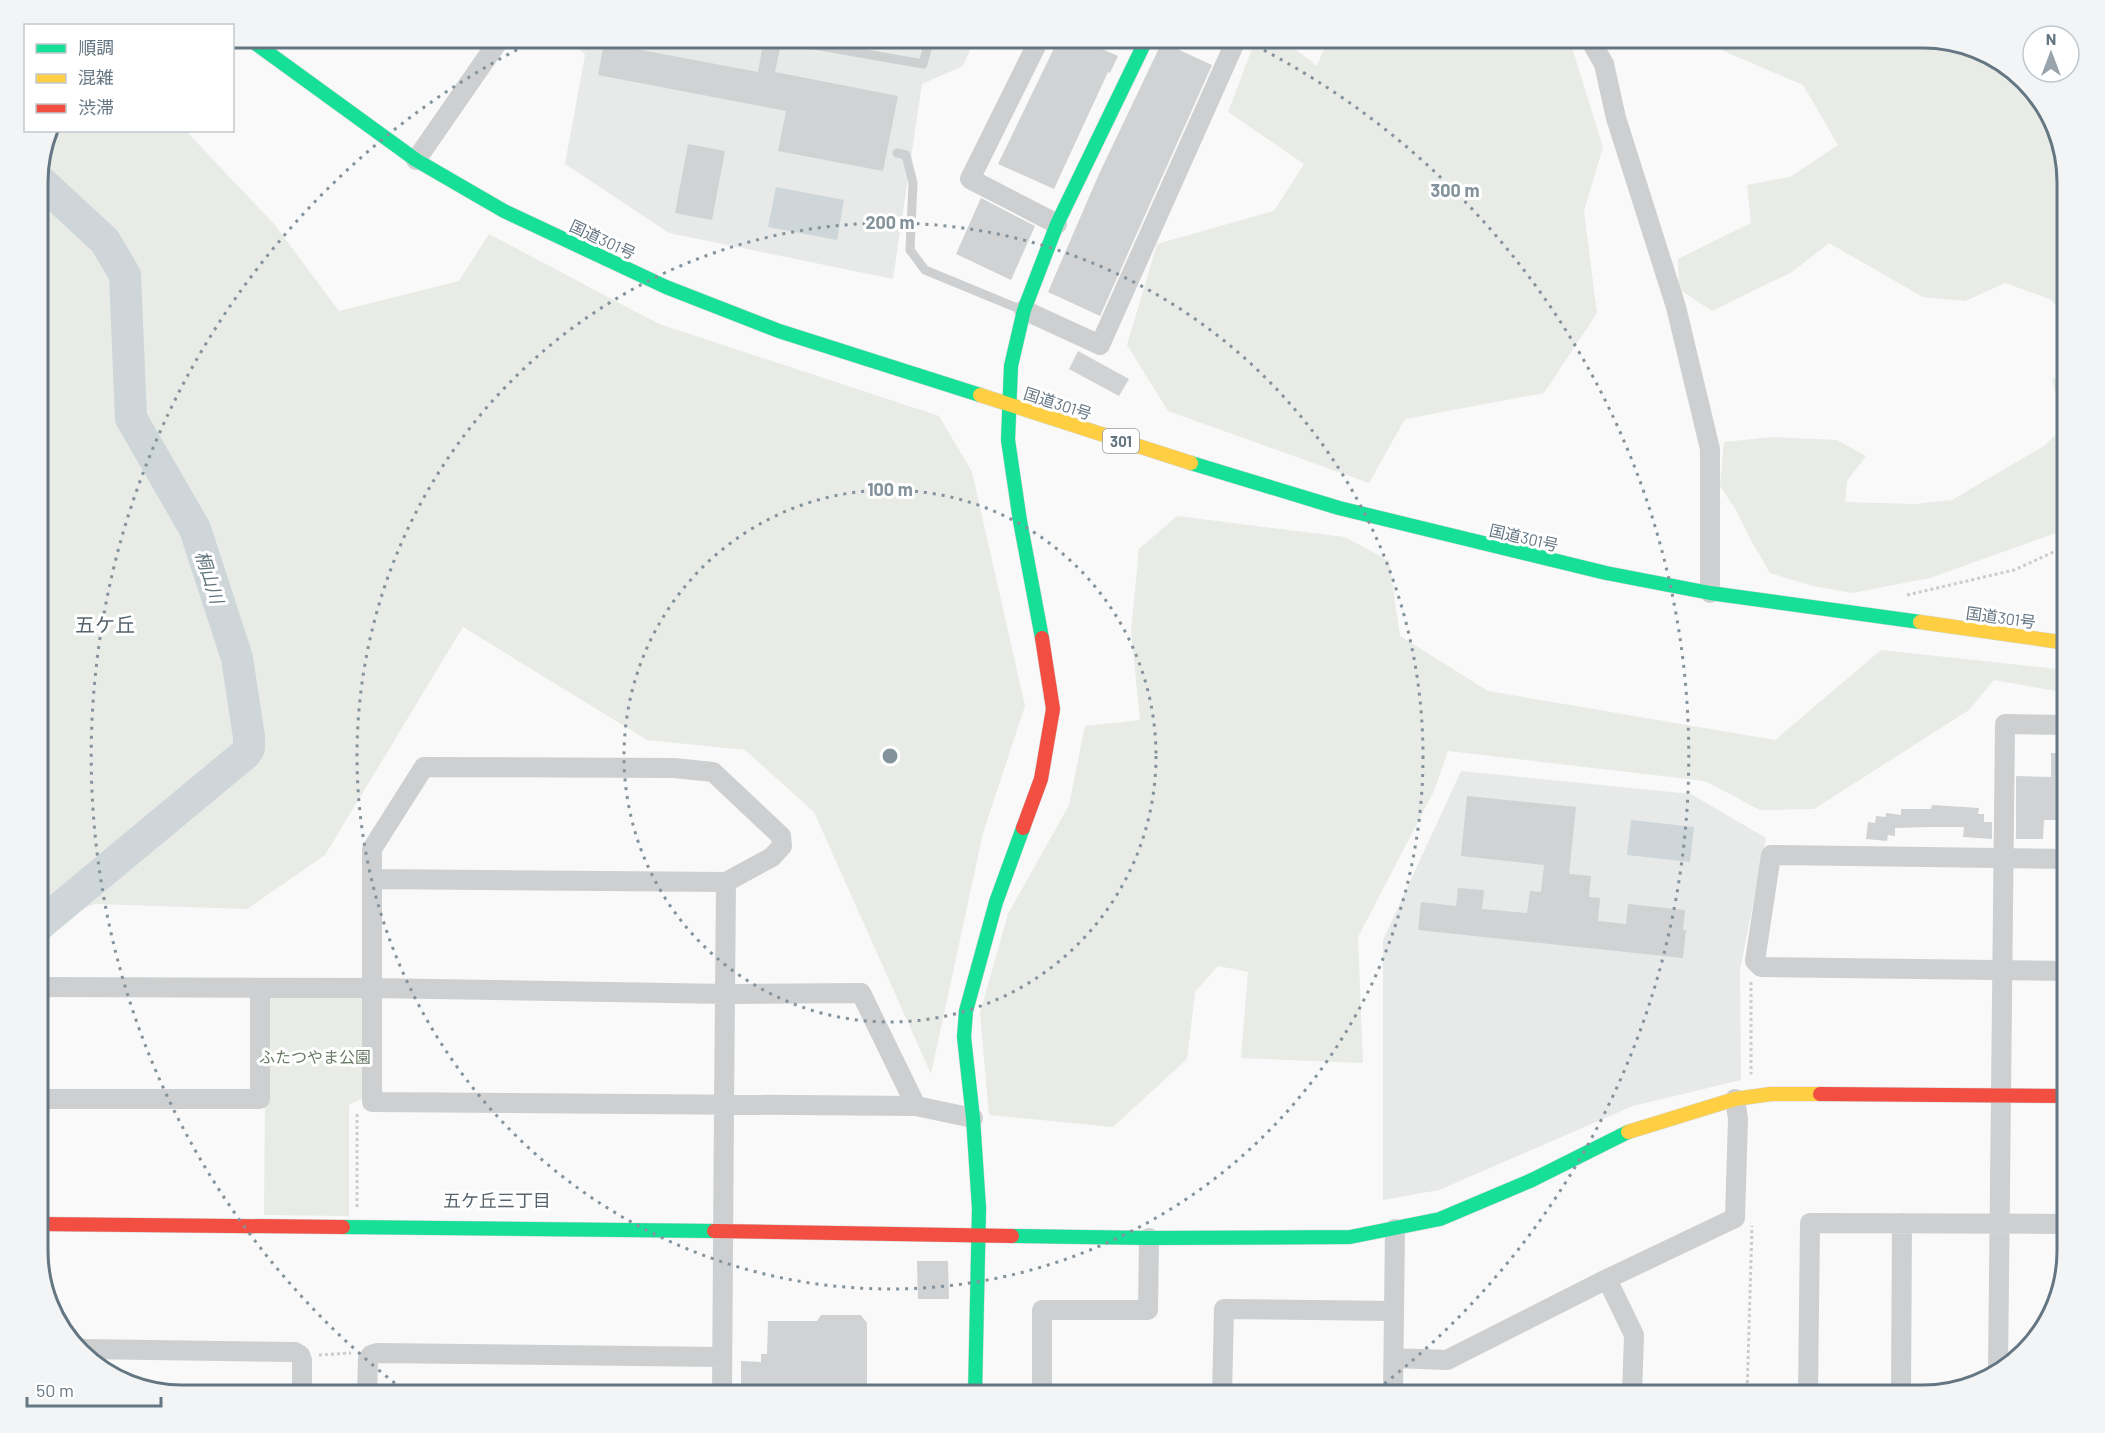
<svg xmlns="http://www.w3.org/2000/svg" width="2105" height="1433" font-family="Barlow,'Noto Sans JP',sans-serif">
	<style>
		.built { fill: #e8e9e9 }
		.green { fill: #e8ebe6 }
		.water { fill: #ced6d9 }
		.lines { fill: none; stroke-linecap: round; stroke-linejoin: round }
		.river { stroke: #ced6d9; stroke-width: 32 }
		.building { fill: #d0d2d3 }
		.fast-casing { stroke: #d5d6d7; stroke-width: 15 }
		.slow-casing { stroke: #d5d6d7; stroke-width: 15 }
		.jam-casing { stroke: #d5d6d7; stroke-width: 15 }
		.path { stroke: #cbcccd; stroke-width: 3; stroke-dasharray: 3 3; stroke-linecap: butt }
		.lane { stroke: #cecfd0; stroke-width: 9 }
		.street { stroke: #cecfd0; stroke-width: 20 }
		.fast { stroke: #16e098; stroke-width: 14 }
		.slow { stroke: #ffcf43; stroke-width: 14 }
		.jam { stroke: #f24e42; stroke-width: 14 }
		.ring { fill: none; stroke: #84929c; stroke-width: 3; stroke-dasharray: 3 6 }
		.labels { text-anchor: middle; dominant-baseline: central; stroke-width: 6; stroke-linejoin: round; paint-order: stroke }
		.shield { fill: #fff; stroke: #939fa8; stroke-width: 1.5 }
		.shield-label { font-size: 15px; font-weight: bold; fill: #657683 }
		.street-label { font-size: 16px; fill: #657683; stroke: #fff }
		.park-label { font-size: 16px; fill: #687a64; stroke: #fff }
		.water-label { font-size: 18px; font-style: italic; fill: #60757c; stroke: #fff }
		.neighbourhood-label { font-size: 18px; fill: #57646e; stroke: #fff }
		.quarter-label { font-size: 20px; fill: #57646e; stroke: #fff }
		.rim { fill: none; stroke: #657683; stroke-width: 3 }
		.centre { fill: #84929c; stroke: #fff; stroke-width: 3 }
		.ring-label { font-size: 18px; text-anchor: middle; font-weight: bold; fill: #84929c; stroke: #fff; stroke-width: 6; stroke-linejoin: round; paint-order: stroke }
	</style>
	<rect width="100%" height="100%" fill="#f9f9f9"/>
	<path class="built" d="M 571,38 L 975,38 L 963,66 L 922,84 L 893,279 L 669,233 L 565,164 L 585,55 Z
		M 1461,771 L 1691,794 L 1766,838 L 1740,970 L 1741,1080 L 1633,1106 L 1439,1190 L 1383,1200 L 1383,940 Z"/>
	<path class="green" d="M 1256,38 L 1281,38 L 1317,66 L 1328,38 L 1569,38 L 1603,147 L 1584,211 L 1597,313 L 1544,393 L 1405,419 L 1369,483 L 1168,411 L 1127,345 L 1157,244 L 1274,211 L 1304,164 L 1228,112 Z
		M 1618,38 L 1923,38 L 2004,62 L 2048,110 L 2067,181 L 2067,321 L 2052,300 L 2005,283 L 1965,301 L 1923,297 L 1829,243 L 1792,272 L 1712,311 L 1679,289 L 1678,259 L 1751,223 L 1747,185 L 1790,177 L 1838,145 L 1803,85 L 1693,38 L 1625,46 Z
		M 48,131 L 186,131 L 274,224 L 339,311 L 459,281 L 489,234 L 659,324 L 939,416 L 972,472 L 1025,706 L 983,833 L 931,1074 L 814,812 L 745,750 L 647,740 L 463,627 L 325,855 L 247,909 L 95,904 L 38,924 L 38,173 Z
		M 2067,375 L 2067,529 L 1930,578 L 1852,593 L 1813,586 L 1770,573 L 1752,542 L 1736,510 L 1720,486 L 1724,442 L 1771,437 L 1837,440 L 1866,456 L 1847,481 L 1845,502 L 1915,504 L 1952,500 L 2044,446 L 2064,426 L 2052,379 Z
		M 1177,516 L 1345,537 L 1389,561 L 1400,636 L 1488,691 L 1775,740 L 1881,650 L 2067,670 L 2067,693 L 1994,680 L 1969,710 L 1814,809 L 1760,810 L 1705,781 L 1448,751 L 1434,791 L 1358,937 L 1363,1063 L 1241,1058 L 1248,972 L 1218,966 L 1195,992 L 1187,1059 L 1113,1127 L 989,1115 L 980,1013 L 1008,914 L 1069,805 L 1085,726 L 1140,720 L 1131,631 L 1139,549 Z
		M 266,997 L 365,997 L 365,1097 L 349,1105 L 349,1216 L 264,1215 Z"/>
	<path class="water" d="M 776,187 L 844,200 L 837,240 L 768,227 Z
		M 1631,820 L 1694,827 L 1690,862 L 1627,855 Z"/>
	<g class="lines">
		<path class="river" d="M 38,179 L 105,241 L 125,275 L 131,418 L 195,529 L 237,658 L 249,737 L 249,748 L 245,754 L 38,926"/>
	</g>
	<path class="building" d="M 764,38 L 782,38 L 775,72 L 898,96 L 883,171 L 778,151 L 786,111 L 598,75 L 604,43 L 758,72 Z
		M 1059,38 L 1077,38 L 1118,56 L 1110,73 L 1108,72 L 1054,189 L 998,164 Z
		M 1162,42 L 1212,65 L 1100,316 L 1048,292 L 1099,174 Z
		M 688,144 L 725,151 L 712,220 L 675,213 Z
		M 981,198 L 1035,226 L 1011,280 L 956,254 Z
		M 1078,351 L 1129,379 L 1119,396 L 1069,369 Z
		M 2051,753 L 2067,753 L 2067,820 L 2044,820 L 2043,839 L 2016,839 L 2016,776 L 2051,777 Z
		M 1467,796 L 1576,807 L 1569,874 L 1591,876 L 1589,897 L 1600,898 L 1598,921 L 1626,924 L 1628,904 L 1685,910 L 1683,930 L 1686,930 L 1683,958 L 1418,930 L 1421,902 L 1456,906 L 1458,888 L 1484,890 L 1482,909 L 1527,913 L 1530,891 L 1541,892 L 1544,865 L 1461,856 Z
		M 1932,805 L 1979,808 L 1978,814 L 1984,814 L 1984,822 L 1992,822 L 1992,839 L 1963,837 L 1964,827 L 1928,827 L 1895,828 L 1895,836 L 1888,835 L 1887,841 L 1866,839 L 1868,822 L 1875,823 L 1876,816 L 1886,817 L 1886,813 L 1901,815 L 1901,809 L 1931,809 Z
		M 917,1261 L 948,1261 L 949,1299 L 918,1299 Z
		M 821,1315 L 861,1315 L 867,1323 L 867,1395 L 741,1395 L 741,1361 L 761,1362 L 761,1354 L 767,1354 L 768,1321 L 817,1321 Z"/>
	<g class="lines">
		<g class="fast-casing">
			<path id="fast" d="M 248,38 L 416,160 L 504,211 L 666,287 L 779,331 L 980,395
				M 1191,463 L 1339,508 L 1606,573 L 1710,593 L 1920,622
				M 1042,638 L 1020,521 L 1008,440 L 1011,366 L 1024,310 L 1057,224 L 1147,38
				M 343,1227 L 714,1231
				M 1012,1236 L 1149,1238 L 1350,1237 L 1440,1219 L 1532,1180 L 1628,1132
				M 975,1395 L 979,1208 L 973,1118 L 964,1037 L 966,1011 L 996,902 L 1023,828"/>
		</g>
		<g class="slow-casing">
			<path id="slow" d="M 980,395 L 1191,463
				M 1920,622 L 2067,643
				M 1628,1132 L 1735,1099 L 1771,1094 L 1820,1094"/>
		</g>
		<g class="jam-casing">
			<path id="jam" d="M 1023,828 L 1041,779 L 1053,709 L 1042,638
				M 1820,1094 L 2067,1096
				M 38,1224 L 343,1227
				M 714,1231 L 1012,1236"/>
		</g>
		<path class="path" d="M 1907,595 L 2014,570 L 2067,546
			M 1751,982 L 1751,1073 L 1752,1074
			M 357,1207 L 357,1112
			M 319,1355 L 351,1353
			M 1747,1395 L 1752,1226"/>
		<path class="lane" d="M 803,43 L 923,64 L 930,38
			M 897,153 L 906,155 L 913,183 L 910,250 L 925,270 L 1022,310"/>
		<path class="street" d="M 1040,38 L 970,179 L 1057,224
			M 1589,38 L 1604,64 L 1616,118 L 1676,307 L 1710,449 L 1710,593
			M 416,160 L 497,43 L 499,38
			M 1024,310 L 1100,345 L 1237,38
			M 2067,859 L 1771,855 L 1755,961 L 1761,967 L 2067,971
			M 373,879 L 726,882
			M 38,987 L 372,988 L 726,994 L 861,993 L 916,1106
			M 38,1099 L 260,1099 L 260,988
			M 1607,1279 L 1634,1335 L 1632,1395
			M 81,1349 L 295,1352 L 300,1355 L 302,1360 L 302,1395
			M 1394,1358 L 1447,1360 L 1607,1279 L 1735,1218 L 1738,1119 L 1735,1099
			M 1998,1371 L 2005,724 L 2067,725
			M 367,1395 L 368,1359 L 371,1355 L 377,1353 L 722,1357
			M 722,1395 C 722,1224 725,1053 726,882 L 772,857 L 782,846 L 781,836 L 713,772 L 674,768 L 424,767 L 372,849 L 372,1102 L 916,1106 L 973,1118
			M 1042,1395 L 1042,1310 L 1148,1310 L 1149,1238
			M 1222,1395 L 1224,1309 L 1394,1311
			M 1393,1395 L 1395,1229
			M 1808,1395 L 1810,1223 L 2067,1224
			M 1901,1395 L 1902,1223"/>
		<use href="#fast" class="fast"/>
		<use href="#slow" class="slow"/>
		<use href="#jam" class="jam"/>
	</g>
	<g class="ring">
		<circle cx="890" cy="756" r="266"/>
		<circle cx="890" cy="756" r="533"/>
		<path d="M409 1394A799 799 0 0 1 540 38M1240 38A799 799 0 0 1 1371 1394"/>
	</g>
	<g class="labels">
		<rect class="shield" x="1103" y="429" width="36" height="24" rx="4.5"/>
		<g class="shield-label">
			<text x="1121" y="441">301</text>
		</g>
		<g class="street-label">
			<text transform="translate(603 239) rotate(25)">国道301号</text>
			<text transform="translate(1058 403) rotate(18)">国道301号</text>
			<text transform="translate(1524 537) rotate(13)">国道301号</text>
			<text transform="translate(2001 617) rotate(8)">国道301号</text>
		</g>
		<g class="park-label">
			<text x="315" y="1056">ふたつやま公園</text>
		</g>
		<g class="water-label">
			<text transform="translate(210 577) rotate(72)">桐山川</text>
		</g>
		<g class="neighbourhood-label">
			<text x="497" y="1200">五ケ丘三丁目</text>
		</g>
		<g class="quarter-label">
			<text x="105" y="624">五ケ丘</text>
		</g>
	</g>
	<path d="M0 0H2105V1433H0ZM182 48H1923A134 134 0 0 1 2057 182V1251A134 134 0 0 1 1923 1385H182A134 134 0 0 1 48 1251V182A134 134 0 0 1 182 48Z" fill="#f3f4f5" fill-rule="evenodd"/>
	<path class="rim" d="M182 48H1923A134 134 0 0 1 2057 182V1251A134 134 0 0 1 1923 1385H182A134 134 0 0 1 48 1251V182A134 134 0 0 1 182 48Z"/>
	<circle cx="890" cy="756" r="9" class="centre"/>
	<g class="ring-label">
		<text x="1455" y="197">300 m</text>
		<text x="890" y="229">200 m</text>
		<text x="890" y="496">100 m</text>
	</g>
	<rect x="24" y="24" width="210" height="108" fill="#ffffff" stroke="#c1c8cd" stroke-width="1.5"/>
	<rect x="36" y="44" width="30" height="9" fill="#16e098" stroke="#c1c8cd" stroke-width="1.5"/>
	<text x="78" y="54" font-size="18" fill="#657683">順調</text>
	<rect x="36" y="74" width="30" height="9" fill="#ffcf43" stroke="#c1c8cd" stroke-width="1.5"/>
	<text x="78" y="84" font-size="18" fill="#657683">混雑</text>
	<rect x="36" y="104" width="30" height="9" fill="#f24e42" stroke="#c1c8cd" stroke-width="1.5"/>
	<text x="78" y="114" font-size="18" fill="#657683">渋滞</text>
	<g transform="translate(2051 54)"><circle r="28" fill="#ffffff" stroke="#c1c8cd" stroke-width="1.5"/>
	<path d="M0-4.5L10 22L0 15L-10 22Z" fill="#99a4ac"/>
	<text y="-9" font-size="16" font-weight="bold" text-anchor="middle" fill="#657683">N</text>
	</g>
	<path d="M27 1397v9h134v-9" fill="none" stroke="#657683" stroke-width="3"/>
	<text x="36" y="1397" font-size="18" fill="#657683" stroke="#ffffff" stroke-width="4.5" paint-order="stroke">50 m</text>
</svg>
